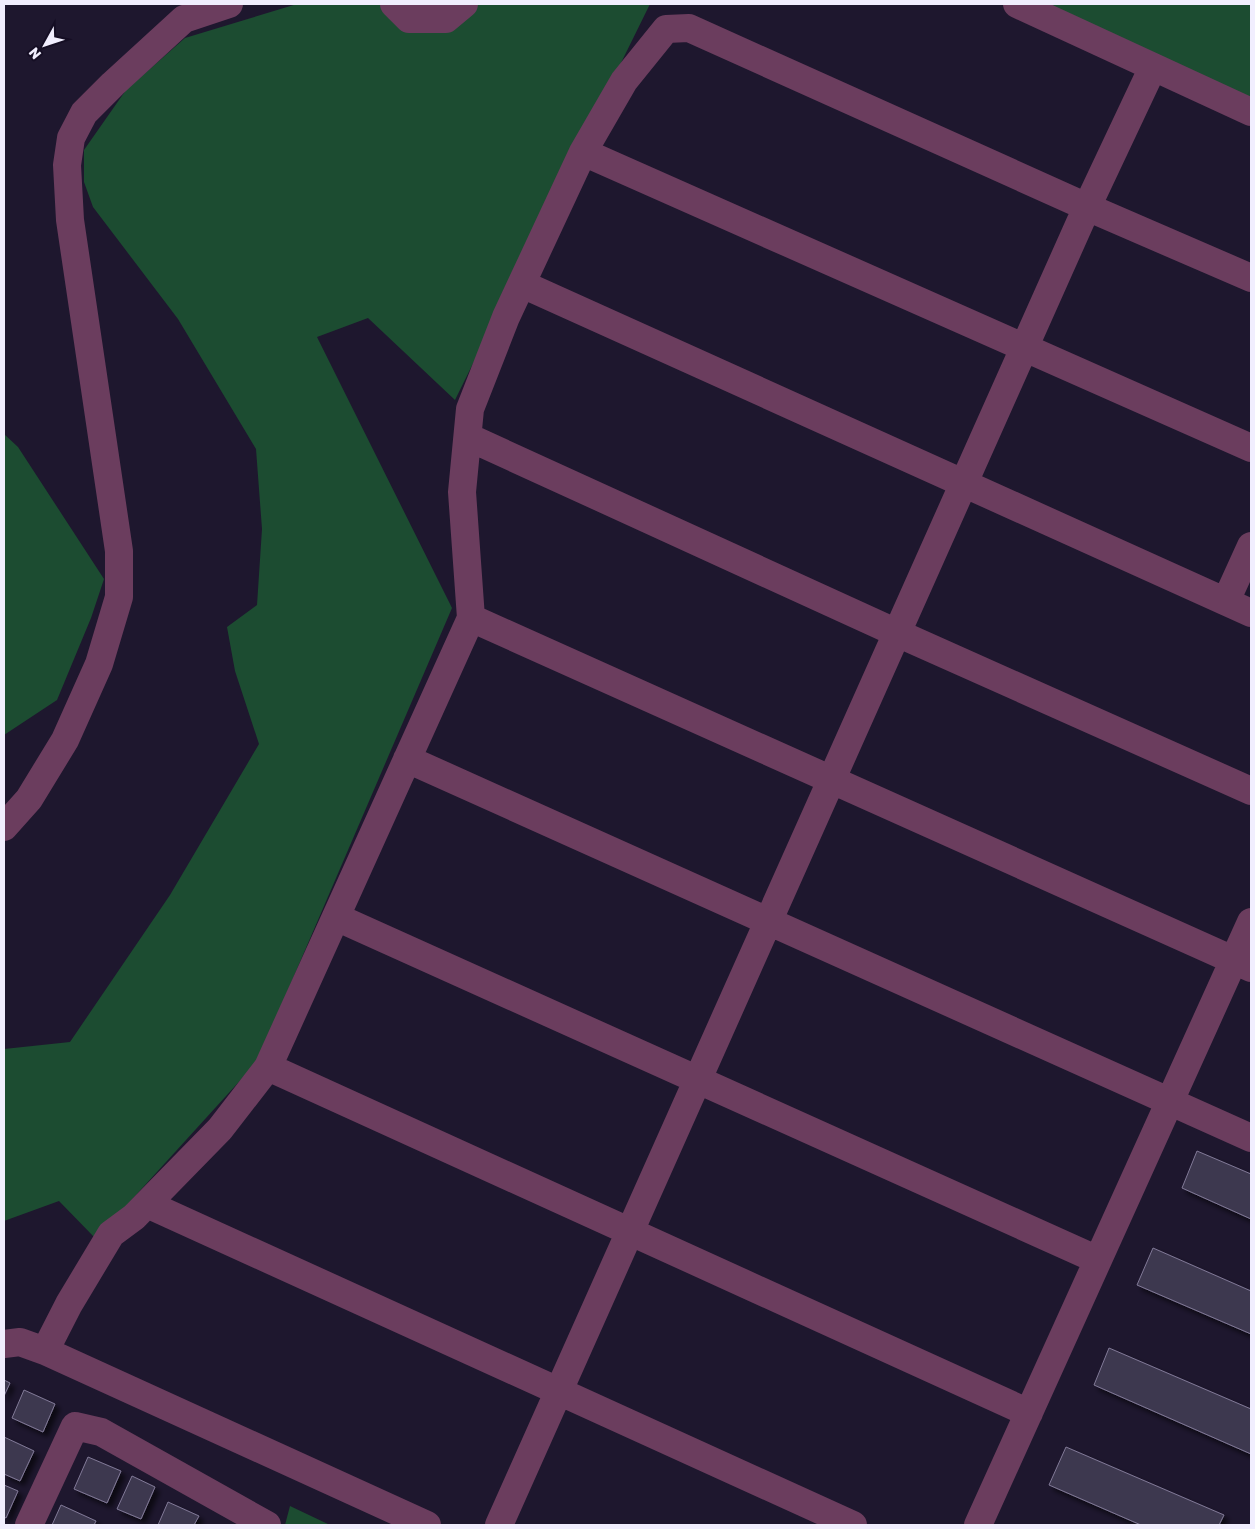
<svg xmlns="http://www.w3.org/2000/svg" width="1255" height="1529" font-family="Rubik,sans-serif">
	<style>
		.forest { fill: #1c4c31 }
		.building { fill: #3e3750; stroke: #817a97; filter: url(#shadow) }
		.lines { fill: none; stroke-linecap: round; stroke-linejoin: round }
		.minor { stroke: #6b3d5e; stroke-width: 28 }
	</style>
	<defs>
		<filter id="shadow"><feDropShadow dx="4.5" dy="4.5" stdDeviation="2.5" flood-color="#0009"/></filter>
	</defs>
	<rect width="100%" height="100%" fill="#1e172e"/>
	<path class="forest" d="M 297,4 L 650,4 L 455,400 L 368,318 L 317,337 L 452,608 L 257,1062 L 96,1239 L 59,1201 L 4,1221 L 4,1049 L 70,1042 L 170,895 L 259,744 L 235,671 L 227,627 L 257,605 L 262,529 L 256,449 L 178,319 L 93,207 L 84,182 L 84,150 L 126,90 L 185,38 Z
		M 1034,4 L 1251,4 L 1251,100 Z
		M 4,434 L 18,447 L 104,579 L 91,618 L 57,700 L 4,735 Z
		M 290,1506 L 330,1525 L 285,1525 Z"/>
	<path class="building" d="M 1197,1151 L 1251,1174 L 1251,1219 L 1182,1188 Z
		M 1153,1248 L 1251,1291 L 1251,1334 L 1137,1285 Z
		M 1109,1348 L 1251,1409 L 1251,1454 L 1094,1385 Z
		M 4,1380 L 10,1383 L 4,1396 Z
		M 24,1390 L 55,1404 L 43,1432 L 12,1418 Z
		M 4,1437 L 34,1451 L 20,1481 L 4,1474 Z
		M 1066,1447 L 1224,1515 L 1219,1525 L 1141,1525 L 1049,1485 Z
		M 88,1457 L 121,1471 L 107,1503 L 74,1489 Z
		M 132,1476 L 155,1487 L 141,1519 L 117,1509 Z
		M 4,1485 L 18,1491 L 6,1518 L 4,1517 Z
		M 168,1502 L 199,1516 L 194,1525 L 158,1525 Z
		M 61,1505 L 96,1521 L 94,1525 L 52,1525 Z"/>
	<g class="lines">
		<path class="minor" d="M 394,4 L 409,19 L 446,19 L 464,4
			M 1017,4 L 1251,112
			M 583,152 L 1251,448
			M 522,284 L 1251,613
			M 468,437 L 897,633 L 1251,791
			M 1226,601 L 1251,546
			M 471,618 L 1251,968
			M 407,759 L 1251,1138
			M 4,827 L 29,799 L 65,740 L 99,664 L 119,597 L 119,551 L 70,220 L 67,165 L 71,138 L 84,113 L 113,84 L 184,19 L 229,4
			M 336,917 L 1098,1260
			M 268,1067 L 1029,1413
			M 147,1204 L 853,1525
			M 4,1344 L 20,1342 L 45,1351 L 427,1525
			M 45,1351 L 69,1304 L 111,1234 L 134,1217 L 220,1129 L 268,1067 L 471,618 L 462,492 L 470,409 L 506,317 L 583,152 L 624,81 L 666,29 L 689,28 L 1087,207 L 1251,278
			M 29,1525 L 75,1426 L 101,1432 L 267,1525
			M 499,1525 L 1087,207 L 1153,67
			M 978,1525 L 1251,922"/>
	</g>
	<rect width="1255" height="1529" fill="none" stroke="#f1eefe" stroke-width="10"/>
	<g transform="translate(45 45) rotate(230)" stroke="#150e24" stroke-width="4" paint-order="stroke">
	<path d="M0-4L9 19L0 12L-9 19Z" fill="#f1eefe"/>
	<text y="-8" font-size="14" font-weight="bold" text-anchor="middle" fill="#f1eefe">N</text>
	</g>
</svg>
